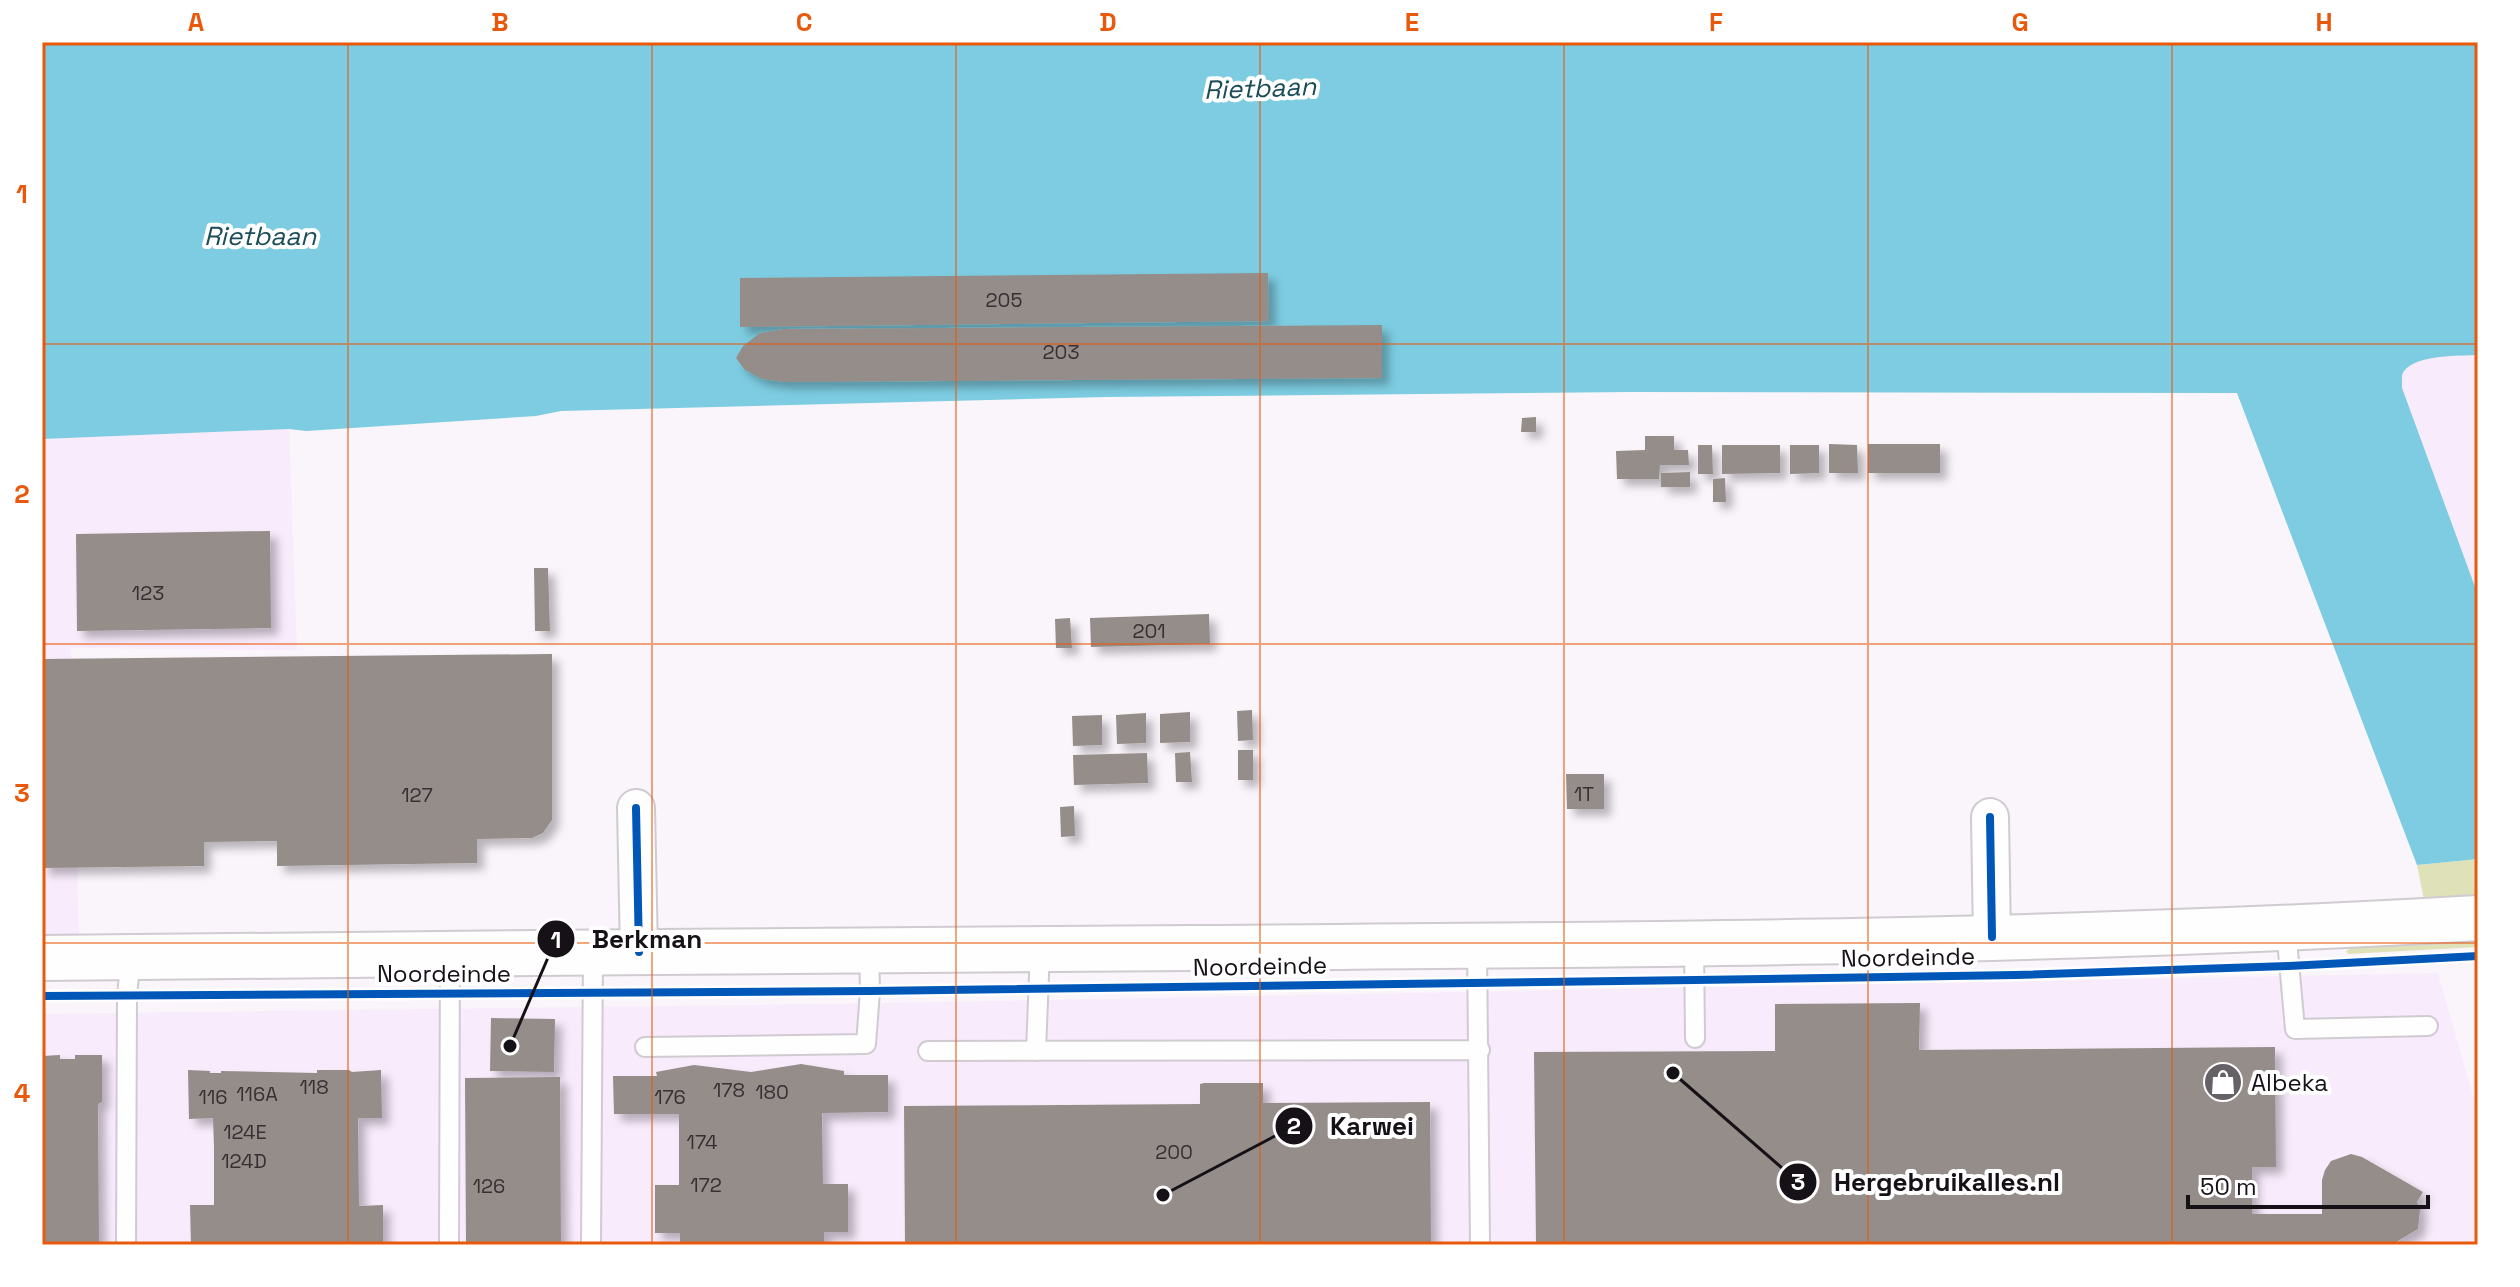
<svg xmlns="http://www.w3.org/2000/svg" width="2520" height="1287" font-family="'Space Grotesk',sans-serif">
	<style>
		.built { fill: #f8ebfc }
		.green { fill: #dfe2b8 }
		.water { fill: #7dcce1 }
		.building { fill: #958d89; filter: url(#shadow) }
		.lines { fill: none; stroke-linecap: round; stroke-linejoin: round }
		.lane-casing { stroke: #d0cbd1; stroke-width: 22 }
		.street-casing { stroke: #d0cbd1; stroke-width: 40 }
		.secondary-casing { stroke: #d0cbd1; stroke-width: 48 }
		.lane { stroke: #fefefe; stroke-width: 18 }
		.street { stroke: #fefefe; stroke-width: 36 }
		.secondary { stroke: #fefefe; stroke-width: 44 }
		.cycleway-casing { stroke: #fff; stroke-width: 13 }
		.cycleway { stroke: #0057b8; stroke-width: 8 }
		.grid { fill: none; stroke: #e8590c; stroke-width: 2; stroke-opacity: 0.55 }
		.labels { text-anchor: middle; dominant-baseline: central; stroke-width: 8; stroke-linejoin: round; paint-order: stroke }
		.number-label { font-size: 20px; fill: #363034 }
		.street-label { font-size: 24px; fill: #161117; stroke: #fff }
		.poi-label { font-size: 24px; fill: #161117; stroke: #fff; text-anchor: start }
		.water-label { font-size: 26px; font-style: italic; fill: #1b4c58; stroke: #fff }
		.leader { fill: none; stroke: #161117; stroke-width: 3 }
		.callout-dot { fill: #161117; stroke: #fff; stroke-width: 3 }
		.mark-label { font-size: 24px; text-anchor: middle; font-weight: bold; fill: #fff }
		.callout-label { font-size: 26px; text-anchor: middle; font-weight: bold; fill: #161117; stroke: #fff; stroke-width: 8; stroke-linejoin: round; paint-order: stroke }
		.neatline { fill: none; stroke: #e8590c; stroke-width: 3 }
		.grid-label { font-size: 26px; text-anchor: middle; font-weight: bold; fill: #e8590c }
	</style>
	<defs>
		<filter id="shadow"><feDropShadow dx="7" dy="7" stdDeviation="4" flood-color="#0004"/></filter>
	</defs>
	<rect width="100%" height="100%" fill="#faf5fb"/>
	<path class="built" d="M 2478,350 L 2478,633 L 2372,361 Z
		M 289,429 L 297,650 L 71,648 L 79,939 L 42,939 L 42,439 Z
		M 2438,973 L 2478,1114 L 2478,1240 L 2466,1245 L 42,1245 L 42,1014 L 892,1003 Z"/>
	<path class="green" d="M 2478,859 L 2478,897 L 2424,900 L 2417,865 Z
		M 2478,935 L 2478,947 L 2348,954 L 2346,951 L 2356,945 Z"/>
	<path class="water" d="M 42,42 L 2478,42 L 2478,355 C 2460,356 2409,354 2402,375 C 2402,376 2402,387 2402,388 L 2478,595 L 2478,859 L 2417,865 L 2237,393 L 1632,392 L 1106,397 L 561,411 L 536,416 L 306,431 L 289,429 L 42,439 Z"/>
	<path class="building" d="M 1268,273 L 1269,321 L 740,327 L 740,278 Z
		M 1382,325 L 1382,378 L 785,382 L 762,379 L 745,370 L 736,358 L 743,346 L 760,333 L 784,329 Z
		M 1536,417 L 1536,432 L 1521,432 L 1522,418 Z
		M 1645,436 L 1674,436 L 1674,450 L 1688,450 L 1689,465 L 1660,465 L 1659,479 L 1617,479 L 1616,451 L 1645,450 Z
		M 1829,444 L 1857,445 L 1858,473 L 1829,473 Z
		M 1868,444 L 1940,444 L 1940,473 L 1868,473 Z
		M 1698,445 L 1712,445 L 1713,474 L 1698,474 Z
		M 1722,445 L 1780,445 L 1780,473 L 1722,474 Z
		M 1790,445 L 1819,445 L 1819,473 L 1790,474 Z
		M 1690,472 L 1690,487 L 1661,487 L 1661,473 Z
		M 1725,478 L 1726,502 L 1713,502 L 1713,479 Z
		M 270,531 L 271,628 L 77,631 L 76,534 Z
		M 534,568 L 548,568 L 550,631 L 535,631 Z
		M 1209,614 L 1210,644 L 1091,647 L 1090,618 Z
		M 1070,618 L 1072,648 L 1056,648 L 1055,619 Z
		M 552,654 L 552,820 L 543,833 L 532,838 L 477,839 L 477,863 L 277,866 L 277,841 L 204,842 L 204,866 L 42,868 L 42,659 Z
		M 1252,710 L 1253,740 L 1238,741 L 1237,711 Z
		M 1190,712 L 1190,742 L 1160,743 L 1160,714 Z
		M 1146,713 L 1146,743 L 1117,744 L 1116,715 Z
		M 1102,715 L 1102,745 L 1073,746 L 1072,716 Z
		M 1238,750 L 1253,750 L 1253,780 L 1238,780 Z
		M 1190,752 L 1192,782 L 1176,782 L 1175,753 Z
		M 1147,753 L 1148,783 L 1074,785 L 1073,755 Z
		M 1566,774 L 1604,774 L 1604,809 L 1567,809 Z
		M 1074,806 L 1075,836 L 1061,837 L 1060,807 Z
		M 1920,1003 L 1919,1050 L 2275,1047 L 2276,1167 L 2252,1167 L 2252,1214 L 2322,1214 L 2322,1180 L 2325,1170 L 2331,1161 L 2351,1154 L 2362,1157 L 2423,1192 L 2417,1202 L 2420,1209 L 2418,1229 L 2391,1245 L 1536,1245 L 1534,1052 L 1775,1051 L 1775,1004 Z
		M 491,1018 L 555,1019 L 554,1072 L 490,1071 Z
		M 60,1055 L 60,1059 L 75,1059 L 75,1055 L 102,1055 L 102,1102 L 98,1104 L 99,1245 L 42,1245 L 42,1056 Z
		M 801,1064 L 844,1071 L 844,1075 L 888,1075 L 888,1112 L 822,1113 L 823,1184 L 848,1184 L 848,1232 L 824,1232 L 824,1245 L 680,1245 L 680,1233 L 655,1233 L 655,1185 L 679,1185 L 679,1114 L 614,1114 L 613,1076 L 657,1076 L 656,1072 L 694,1065 L 751,1072 Z
		M 188,1070 L 210,1071 L 210,1073 L 221,1073 L 221,1071 L 317,1073 L 317,1070 L 349,1070 L 352,1072 L 381,1070 L 382,1118 L 358,1118 L 359,1206 L 383,1205 L 383,1245 L 191,1245 L 190,1205 L 214,1205 L 214,1147 L 213,1118 L 189,1119 Z
		M 560,1077 L 561,1245 L 466,1245 L 465,1078 Z
		M 1204,1083 L 1263,1083 L 1263,1103 L 1430,1102 L 1431,1245 L 905,1245 L 904,1106 L 1200,1104 L 1200,1084 Z"/>
	<g class="lines">
		<g class="lane-casing">
			<path id="lane" d="M 2286,929 L 2295,1029 L 2428,1026
				M 1694,942 L 1695,1038
				M 1477,946 L 1480,1245
				M 645,1047 L 866,1044 L 870,991 L 869,950
				M 928,1051 L 1480,1050
				M 1036,1051 L 1040,950
				M 126,1245 L 127,995 L 131,957
				M 449,1245 L 450,954
				M 591,1245 L 593,952"/>
		</g>
		<g class="street-casing">
			<path id="street" d="M 636,808 L 639,952
				M 1990,817 L 1992,937"/>
		</g>
		<g class="secondary-casing">
			<path id="secondary" d="M 42,958 C 426,954 809,950 1193,948 C 1621,945 2050,943 2478,918"/>
		</g>
		<use href="#lane" class="lane"/>
		<use href="#street" class="street"/>
		<use href="#secondary" class="secondary"/>
		<g class="cycleway-casing">
			<path id="cycleway" d="M 636,808 L 639,952
				M 1990,817 L 1992,937
				M 42,996 L 870,991 L 1695,980 L 2016,975 L 2289,966 L 2478,956"/>
		</g>
		<use href="#cycleway" class="cycleway"/>
	</g>
	<path class="grid" d="M 348,42 L 348,1245M 652,42 L 652,1245M 956,42 L 956,1245M 1260,42 L 1260,1245M 1564,42 L 1564,1245M 1868,42 L 1868,1245M 2172,42 L 2172,1245M 42,344 L 2478,344M 42,644 L 2478,644M 42,943 L 2478,943"/>
	<defs>
		<g id="shop-disc" transform="scale(2)"><circle r="9.5" fill="#666167" stroke="#fff"/><path d="M-5-2.5h2.3a2.7 3.5 0 0 1 5.4 0H5L5.5 6h-11ZM-1.5-2.5h3a1.5 2.3 0 0 0-3 0Z" fill="#fff"/></g>
	</defs>
	<g fill-rule="evenodd">
		<use href="#shop-disc" x="2223" y="1082"/>
	</g>
	<g class="labels">
		<g class="number-label">
			<text x="1004" y="300">205</text>
			<text x="1061" y="352">203</text>
			<text x="148" y="593">123</text>
			<text x="1149" y="631">201</text>
			<text x="1584" y="794">1T</text>
			<text x="417" y="795">127</text>
			<text x="314" y="1087">118</text>
			<text x="729" y="1090">178</text>
			<text x="772" y="1092">180</text>
			<text x="257" y="1094">116A</text>
			<text x="213" y="1097">116</text>
			<text x="670" y="1097">176</text>
			<text x="245" y="1132">124E</text>
			<text x="702" y="1142">174</text>
			<text x="1174" y="1152">200</text>
			<text x="244" y="1161">124D</text>
			<text x="706" y="1185">172</text>
			<text x="489" y="1186">126</text>
		</g>
		<g class="street-label">
			<text transform="translate(1908 957) rotate(-1)">Noordeinde</text>
			<text transform="translate(1260 966) rotate(-1)">Noordeinde</text>
			<text x="444" y="973">Noordeinde</text>
		</g>
		<g class="poi-label">
			<text x="2251" y="1082">Albeka</text>
		</g>
		<g class="water-label">
			<text transform="translate(1260 88) rotate(-2)">Rietbaan</text>
			<text x="260" y="236">Rietbaan</text>
		</g>
	</g>
	<path class="leader" d="M510 1046L556 939M1163 1195L1294 1126M1673 1073L1798 1182"/>
	<g class="callout-dot">
		<circle cx="510" cy="1046" r="8"/>
		<circle cx="1163" cy="1195" r="8"/>
		<circle cx="1673" cy="1073" r="8"/>
		<circle cx="556" cy="939" r="20"/>
		<circle cx="1294" cy="1126" r="20"/>
		<circle cx="1798" cy="1182" r="20"/>
	</g>
	<g class="mark-label">
		<text x="556" y="948">1</text>
		<text x="1294" y="1134">2</text>
		<text x="1798" y="1190">3</text>
	</g>
	<g class="callout-label">
		<text x="647" y="948">Berkman</text>
		<text x="1372" y="1135">Karwei</text>
		<text x="1947" y="1191">Hergebruikalles.nl</text>
	</g>
	<rect width="2520" height="1287" fill="none" stroke="#ffffff" stroke-width="88"/>
	<path d="M2188 1195v12h240v-12" fill="none" stroke="#161117" stroke-width="4"/>
	<text x="2200" y="1195" font-size="24" fill="#161117" stroke="#ffffff" stroke-width="6" paint-order="stroke">50 m</text>
	<rect x="44" y="44" width="2432" height="1199" class="neatline"/>
	<g class="grid-label">
		<text x="196" y="31">A</text>
		<text x="500" y="31">B</text>
		<text x="804" y="31">C</text>
		<text x="1108" y="31">D</text>
		<text x="1412" y="31">E</text>
		<text x="1716" y="31">F</text>
		<text x="2020" y="31">G</text>
		<text x="2324" y="31">H</text>
		<text x="22" y="203">1</text>
		<text x="22" y="503">2</text>
		<text x="22" y="802">3</text>
		<text x="22" y="1102">4</text>
	</g>
</svg>
